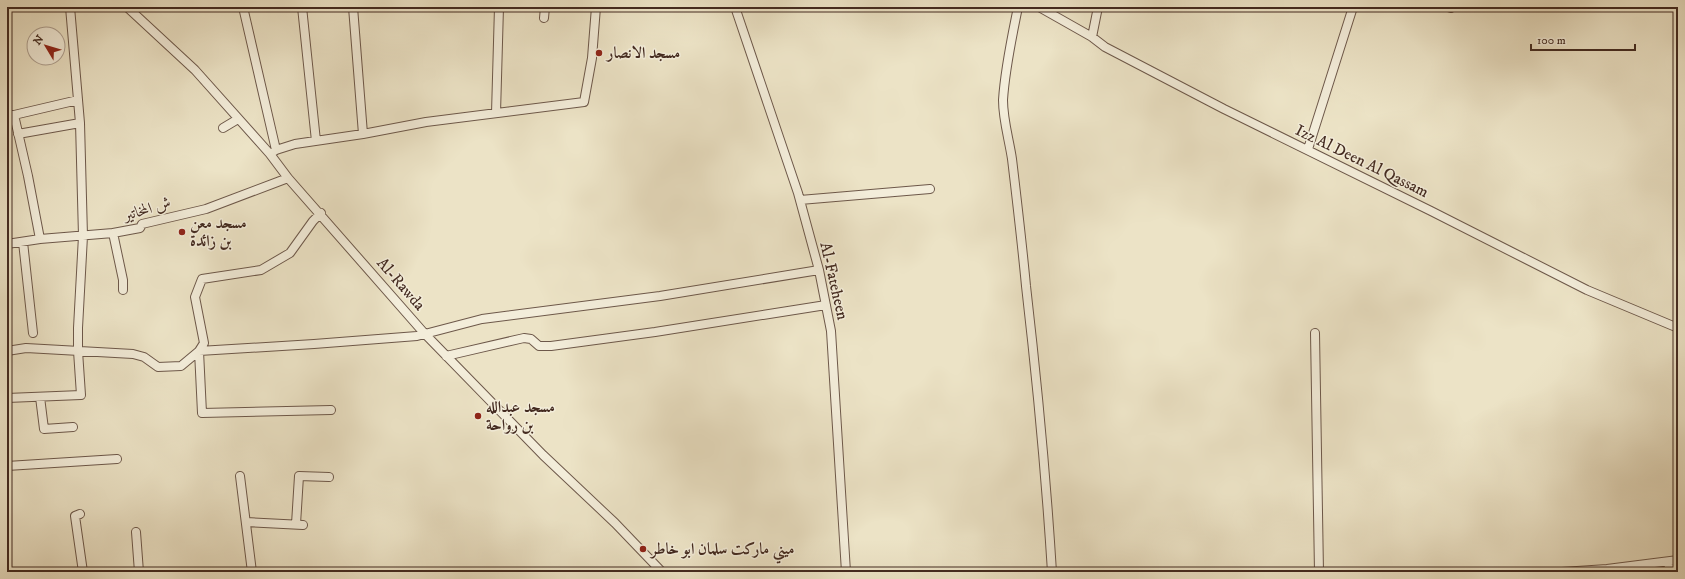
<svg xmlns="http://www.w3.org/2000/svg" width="1685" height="579" font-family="'IM FELL DW Pica',Amiri,serif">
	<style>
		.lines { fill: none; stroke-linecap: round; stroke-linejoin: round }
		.minor-casing { stroke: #6d584a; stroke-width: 10 }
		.minor { stroke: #f3edda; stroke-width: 8 }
		.poi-dot { fill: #8f2418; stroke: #f3edda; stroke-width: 1.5 }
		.labels { text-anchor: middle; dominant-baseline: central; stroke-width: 3; stroke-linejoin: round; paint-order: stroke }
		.poi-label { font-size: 16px; font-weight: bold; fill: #432a20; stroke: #f3edda; text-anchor: start }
		.street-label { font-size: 16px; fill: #432a20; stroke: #f3edda }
	</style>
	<rect width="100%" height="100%" fill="#ece3c6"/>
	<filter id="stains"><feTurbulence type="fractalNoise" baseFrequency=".005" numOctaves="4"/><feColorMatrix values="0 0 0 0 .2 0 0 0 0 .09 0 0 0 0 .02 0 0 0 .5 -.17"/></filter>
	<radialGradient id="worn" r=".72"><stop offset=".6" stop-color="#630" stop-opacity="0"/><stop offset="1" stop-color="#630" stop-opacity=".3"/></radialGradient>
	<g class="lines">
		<g class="minor-casing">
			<path id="minor" d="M 127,7 L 195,70 L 270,154 L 288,178 L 424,333 L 543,455 L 615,523 L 662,572
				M 243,7 L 276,150
				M 302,7 L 316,141
				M 353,7 L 363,134
				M 735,7 L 798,193 L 819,270 L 831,331 L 846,572
				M 1018,7 C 1012,37 1005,68 1003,100 C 1003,120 1009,139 1012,159 C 1017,201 1022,243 1026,286 C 1037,381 1046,476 1052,572
				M 1039,7 L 1092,37 L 1105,47 L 1224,109 L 1431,211 L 1587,290 L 1678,328
				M 1448,7 L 1451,8
				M 544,18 L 545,7
				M 1092,37 L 1098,7
				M 496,113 L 499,7
				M 7,115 L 14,115 L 28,176 L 40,239
				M 14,115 L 78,100
				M 223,128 L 238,119
				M 18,134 L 80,123
				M 1308,149 L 1353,7
				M 270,154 L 276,150 L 295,144 L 363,134 L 426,122 L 584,102 L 592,58 L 596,7
				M 800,200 L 930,189
				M 321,213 L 313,221 L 290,253 L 261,270 L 202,279 L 195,297 L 204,343 L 199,351 L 202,413 L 331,410
				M 113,233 L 123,280 L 123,290
				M 23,242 L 33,333
				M 7,244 L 40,239 L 113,233 L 140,228 L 142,224 L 206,209 L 288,178
				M 1315,333 L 1319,572
				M 7,351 L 26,348 L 133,354 L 144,357 L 158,367 L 181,366 L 199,351 L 314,344 L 417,336 L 482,319 L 660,296 L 819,270
				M 446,356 L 524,338 L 531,339 L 539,346 L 551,346 L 655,332 L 826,305
				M 40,397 L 44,429 L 73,427
				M 7,398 L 81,395 L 78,351 L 78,328 L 83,236 L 80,123 L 70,7
				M 7,466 L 117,459
				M 240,476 L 252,572
				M 80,514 L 75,516 L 83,572
				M 246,522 L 303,525
				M 296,524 L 299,476 L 329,477
				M 136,532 L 139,572
				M 1667,562 L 1672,572
				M 1562,572 L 1607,569 L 1678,560"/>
		</g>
		<use href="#minor" class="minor"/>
	</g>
	<g class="poi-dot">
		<circle cx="599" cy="53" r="4"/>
		<circle cx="182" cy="232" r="4"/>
		<circle cx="478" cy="416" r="4"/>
		<circle cx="643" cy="549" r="4"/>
	</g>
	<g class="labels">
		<g class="poi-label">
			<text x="607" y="53">مسجد الانصار</text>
			<text x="190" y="223">مسجد معن<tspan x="190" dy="18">بن زائدة</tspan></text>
			<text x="486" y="407">مسجد عبدالله<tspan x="486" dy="18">بن رواحة</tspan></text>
			<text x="651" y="549">ميني ماركت سلمان ابو خاطر</text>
		</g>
		<g class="street-label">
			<text transform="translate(1362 161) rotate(26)">Izz Al Deen Al Qassam</text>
			<text transform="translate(147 209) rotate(-16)">ش المخاتير</text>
			<text transform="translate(834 281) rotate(77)">Al-Fateheen</text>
			<text transform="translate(401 284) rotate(49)">Al-Rawda</text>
		</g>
	</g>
	<rect width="1685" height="579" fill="none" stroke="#ece3c6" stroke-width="24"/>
	<rect x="8" y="8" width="1669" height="563" fill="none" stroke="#432a20" stroke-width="2"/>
	<rect x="12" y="12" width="1661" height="555" fill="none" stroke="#432a20"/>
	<g transform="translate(46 46) rotate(308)"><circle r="19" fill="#f3edda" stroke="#ad9f90"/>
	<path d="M0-3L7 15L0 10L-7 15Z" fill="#8f2418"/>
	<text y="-6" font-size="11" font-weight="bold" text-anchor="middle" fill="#432a20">N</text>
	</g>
	<path d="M1531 44v6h104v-6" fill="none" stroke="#432a20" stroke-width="2"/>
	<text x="1537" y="44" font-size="12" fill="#432a20" stroke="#f3edda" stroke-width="3" paint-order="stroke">100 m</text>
	<rect width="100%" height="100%" filter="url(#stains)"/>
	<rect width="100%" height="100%" fill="url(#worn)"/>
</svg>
